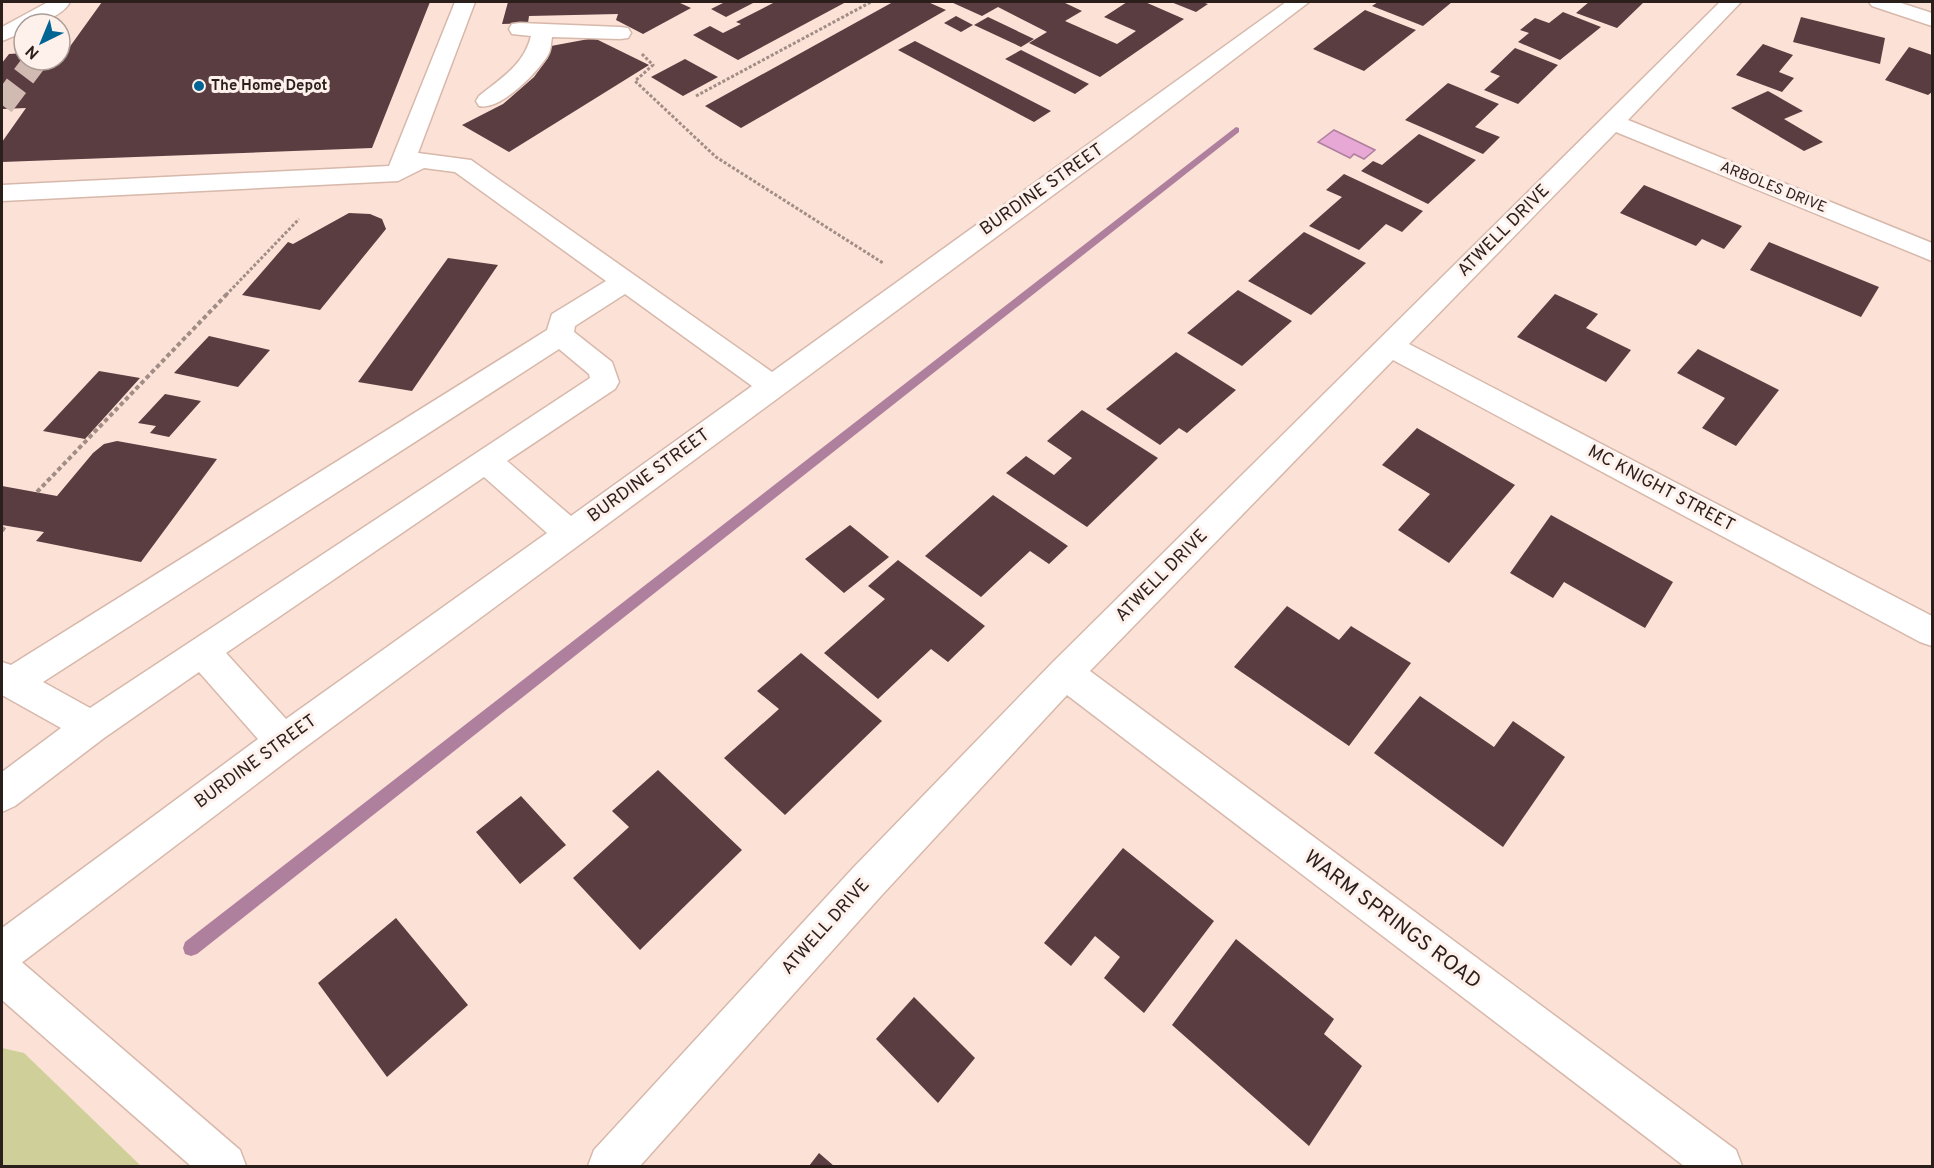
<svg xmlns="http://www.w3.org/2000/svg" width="1934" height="1168" font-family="Overpass,sans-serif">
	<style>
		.green { fill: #cfd099 }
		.water { fill: #e7a8d6; stroke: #af7f9e; stroke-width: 1.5 }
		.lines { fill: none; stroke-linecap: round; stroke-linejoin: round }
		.stream { fill: #af7f9e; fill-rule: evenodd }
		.building { fill: #5a3d41 }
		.minor-tunnel { stroke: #d1bab1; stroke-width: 24; stroke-dasharray: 24 12; stroke-linecap: butt }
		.minor-casing { stroke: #d7b8ab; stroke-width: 3 }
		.major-casing { stroke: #d7b8ab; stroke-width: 3 }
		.path-far1 { stroke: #a18d85; stroke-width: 3; stroke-dasharray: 3 2; stroke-linecap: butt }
		.path { stroke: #a18d85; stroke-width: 4; stroke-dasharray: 4.5 3; stroke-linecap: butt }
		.minor { fill: #fff; fill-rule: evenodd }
		.major { fill: #fff; fill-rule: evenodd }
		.poi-dot { fill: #006594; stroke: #fef1ec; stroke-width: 2 }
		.labels { text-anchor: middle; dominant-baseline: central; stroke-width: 6; stroke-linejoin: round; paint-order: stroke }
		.far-poi-label { font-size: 15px; font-weight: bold; fill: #2b1f1b; stroke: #fef1ec; text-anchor: start }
		.far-street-label { font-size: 15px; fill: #2b1f1b; stroke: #fef1ec }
		.street-label { font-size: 18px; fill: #2b1f1b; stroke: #fef1ec }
		.near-street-label { font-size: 21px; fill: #2b1f1b; stroke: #fef1ec }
	</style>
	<rect width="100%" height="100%" fill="#fbe1d6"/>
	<path class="green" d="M 2,1048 L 24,1053 L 141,1166 L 2,1166 Z"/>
	<path class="water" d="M 1334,130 L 1375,150 L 1364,159 L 1354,154 L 1350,158 L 1318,142 Z"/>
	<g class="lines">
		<path class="stream" d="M 1236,127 L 1239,128 L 1239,132 L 197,954 L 191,956 L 185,954 L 183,948 L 185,942 Z"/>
	</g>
	<path class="building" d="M 102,2 L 430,2 L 372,148 L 2,162 L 2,142 L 26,108 L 2,109 L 2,63 L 9,54 L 24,53 L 24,60 L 60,60 L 60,52 L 66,52 Z
		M 508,2 L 678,2 L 691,8 L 643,34 L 616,20 L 618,14 L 529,16 L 528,23 L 502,24 Z
		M 725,2 L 755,2 L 726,17 L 711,9 Z
		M 775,2 L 846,2 L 738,60 L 693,35 L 710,26 L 723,33 L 741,24 L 736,22 Z
		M 893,2 L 928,2 L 946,10 L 741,128 L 705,106 Z
		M 951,2 L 1063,2 L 1082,11 L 1065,21 L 1117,44 L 1136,31 L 1104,17 L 1127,2 L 1145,2 L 1184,19 L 1100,77 L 1029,43 L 1047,32 L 998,7 L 982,16 Z
		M 1171,2 L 1202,2 L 1208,4 L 1196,12 Z
		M 1378,2 L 1452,2 L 1423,26 L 1372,6 Z
		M 1589,2 L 1644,2 L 1617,28 L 1576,13 Z
		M 1365,10 L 1416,30 L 1364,71 L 1313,49 Z
		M 1563,12 L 1601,27 L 1560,60 L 1518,42 L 1529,33 L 1520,30 L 1535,18 L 1549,23 Z
		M 956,16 L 973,25 L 961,32 L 944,23 Z
		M 988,17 L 1034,39 L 1021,47 L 974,25 Z
		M 1801,17 L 1885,38 L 1880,64 L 1793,42 Z
		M 594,38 L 649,65 L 509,152 L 462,125 L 503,104 L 534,77 L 548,58 L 551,46 Z
		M 915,41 L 1051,111 L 1034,122 L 898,50 Z
		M 1763,44 L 1793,55 L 1779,72 L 1794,78 L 1782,92 L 1736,75 Z
		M 1909,47 L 1932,55 L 1932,92 L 1928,95 L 1885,80 Z
		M 1515,48 L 1558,65 L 1518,104 L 1484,90 L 1500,76 L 1490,72 Z
		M 1021,50 L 1089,84 L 1075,94 L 1005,59 Z
		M 685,59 L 718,77 L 683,96 L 651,77 Z
		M 1448,83 L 1499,104 L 1475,127 L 1500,137 L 1483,154 L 1405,120 Z
		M 1768,91 L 1803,111 L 1784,119 L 1823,142 L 1804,151 L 1731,108 Z
		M 1419,134 L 1476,160 L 1428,204 L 1361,171 L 1373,161 L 1382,165 Z
		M 1344,174 L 1423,211 L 1402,232 L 1386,224 L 1359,250 L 1309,226 L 1342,197 L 1326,190 Z
		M 1644,185 L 1742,226 L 1724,249 L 1702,239 L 1696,246 L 1620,213 Z
		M 349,213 L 370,214 L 382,219 L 386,229 L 320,310 L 242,295 L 288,242 L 293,244 Z
		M 1304,232 L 1366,263 L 1311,315 L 1248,281 Z
		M 1769,242 L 1879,287 L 1861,317 L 1750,270 Z
		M 448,258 L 498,265 L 412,391 L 358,382 Z
		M 1238,290 L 1292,321 L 1242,366 L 1187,333 Z
		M 1555,294 L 1598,314 L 1586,328 L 1631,350 L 1606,382 L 1517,337 Z
		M 209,336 L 270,350 L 238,387 L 174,373 Z
		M 1698,349 L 1779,390 L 1736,446 L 1702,428 L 1725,398 L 1677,373 Z
		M 1176,352 L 1236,390 L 1187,433 L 1179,428 L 1160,445 L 1106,409 Z
		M 99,371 L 140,378 L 85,439 L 43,431 Z
		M 165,394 L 201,401 L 169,437 L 150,433 L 156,426 L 138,423 Z
		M 1082,410 L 1158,458 L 1087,527 L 1006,473 L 1026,456 L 1054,475 L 1072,458 L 1047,441 Z
		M 1417,428 L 1515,485 L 1449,563 L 1398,530 L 1430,494 L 1382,465 Z
		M 117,441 L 217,459 L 141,562 L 36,541 L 44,532 L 2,525 L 2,486 L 57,496 L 93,453 L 104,444 Z
		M 993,495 L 1068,546 L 1049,564 L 1030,551 L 981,597 L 925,556 Z
		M 1551,515 L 1673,582 L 1645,628 L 1564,582 L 1553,598 L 1510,573 Z
		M 850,525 L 889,557 L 844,593 L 805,559 Z
		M 898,560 L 985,626 L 948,662 L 931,649 L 878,699 L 824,653 L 885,599 L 868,586 Z
		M 1287,606 L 1339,640 L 1351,626 L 1411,663 L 1349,746 L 1234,667 Z
		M 801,653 L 882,721 L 785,815 L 724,758 L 779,709 L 757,691 Z
		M 1420,696 L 1494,747 L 1513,721 L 1565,757 L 1503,847 L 1374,753 Z
		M 658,770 L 742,850 L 640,950 L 573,878 L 629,827 L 612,811 Z
		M 521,796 L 566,845 L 520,884 L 476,832 Z
		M 1123,848 L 1214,921 L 1144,1013 L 1104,978 L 1120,957 L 1095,936 L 1071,966 L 1044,943 Z
		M 396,918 L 468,1005 L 387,1077 L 318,983 Z
		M 1236,939 L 1334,1019 L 1324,1034 L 1362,1066 L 1309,1146 L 1172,1025 Z
		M 914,997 L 975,1058 L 938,1103 L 876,1039 Z
		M 819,1153 L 834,1166 L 809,1166 Z"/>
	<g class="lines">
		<path class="minor-tunnel" d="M 2,105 L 36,60"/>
		<g class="minor-casing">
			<path id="minor" d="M 48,2 L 68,2 L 69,4 C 60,17 39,24 24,24 L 24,32 L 2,41 L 2,27 Z
				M 455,2 L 475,2 L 418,153 L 471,160 L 772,372 L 1286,2 L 1309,2 L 1129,139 L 296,754 L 16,967 L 2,973 L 2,928 L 258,739 L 199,672 L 104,738 L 15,806 L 2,812 L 2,772 L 61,728 L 2,695 L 2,662 L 11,665 L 547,330 L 552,314 L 606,281 L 455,172 L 424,168 L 398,181 L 2,201 L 2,185 L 389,166 ZM 625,294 L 752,386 L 571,516 L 507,461 L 615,389 L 619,382 L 612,362 L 574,332 L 575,326 ZM 559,349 L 589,374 L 590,378 L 90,708 L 43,682 ZM 484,477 L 547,533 L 286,719 L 226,653 Z
				M 1720,2 L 1741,2 L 1628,120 L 1932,243 L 1932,261 L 1616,132 L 1409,344 L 1932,616 L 1932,646 L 1920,642 L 1393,360 L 1090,671 L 1736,1150 L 1742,1166 L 1684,1166 L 1067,695 L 881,896 L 640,1166 L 588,1166 L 594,1150 L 853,868 L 1053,662 Z
				M 1869,2 L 1898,2 L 1932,13 L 1932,26 L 1872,6 Z
				M 520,23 L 620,27 L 628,28 L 631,33 L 628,38 L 620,39 L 552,37 C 551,43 551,50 548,55 C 537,73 500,111 479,106 L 476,101 L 479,96 C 501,78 524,65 531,36 L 512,34 L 509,29 L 512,24 Z"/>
		</g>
		<g class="major-casing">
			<path id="major" d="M 2,952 L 17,958 L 240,1150 L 246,1166 L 191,1166 L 2,1000 Z"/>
		</g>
		<path class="path-far1" d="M 642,54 L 653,65 L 635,81 L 716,157 L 883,263
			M 696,96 L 871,2
			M 226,295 L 299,219"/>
		<path class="path" d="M 37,492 L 227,294
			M 2,531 L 6,525"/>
		<use href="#minor" class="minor"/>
		<use href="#major" class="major"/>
	</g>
	<circle class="poi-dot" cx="199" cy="86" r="6"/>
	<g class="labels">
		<g class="far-poi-label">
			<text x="211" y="86">The Home Depot</text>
		</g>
		<g class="far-street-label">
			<text transform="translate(1773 188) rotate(22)">ARBOLES DRIVE</text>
		</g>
		<g class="street-label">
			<text transform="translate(1042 190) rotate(-35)">BURDINE STREET</text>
			<text transform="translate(1504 231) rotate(-45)">ATWELL DRIVE</text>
			<text transform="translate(649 476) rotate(-36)">BURDINE STREET</text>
			<text transform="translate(1661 489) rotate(28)">MC KNIGHT STREET</text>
			<text transform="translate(1162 576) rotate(-45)">ATWELL DRIVE</text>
			<text transform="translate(256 762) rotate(-36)">BURDINE STREET</text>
			<text transform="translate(826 927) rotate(-48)">ATWELL DRIVE</text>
		</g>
		<g class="near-street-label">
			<text transform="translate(1392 920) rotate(37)">WARM SPRINGS ROAD</text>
		</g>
	</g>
	<rect width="1934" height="1168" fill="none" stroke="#2b1f1b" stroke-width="6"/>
	<g transform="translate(42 42) rotate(223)"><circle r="28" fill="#fef1ec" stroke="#aa9d98" stroke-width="1.5"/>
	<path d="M0-4.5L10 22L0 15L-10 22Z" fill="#006594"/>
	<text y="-9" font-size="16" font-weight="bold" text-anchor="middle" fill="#2b1f1b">N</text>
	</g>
</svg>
